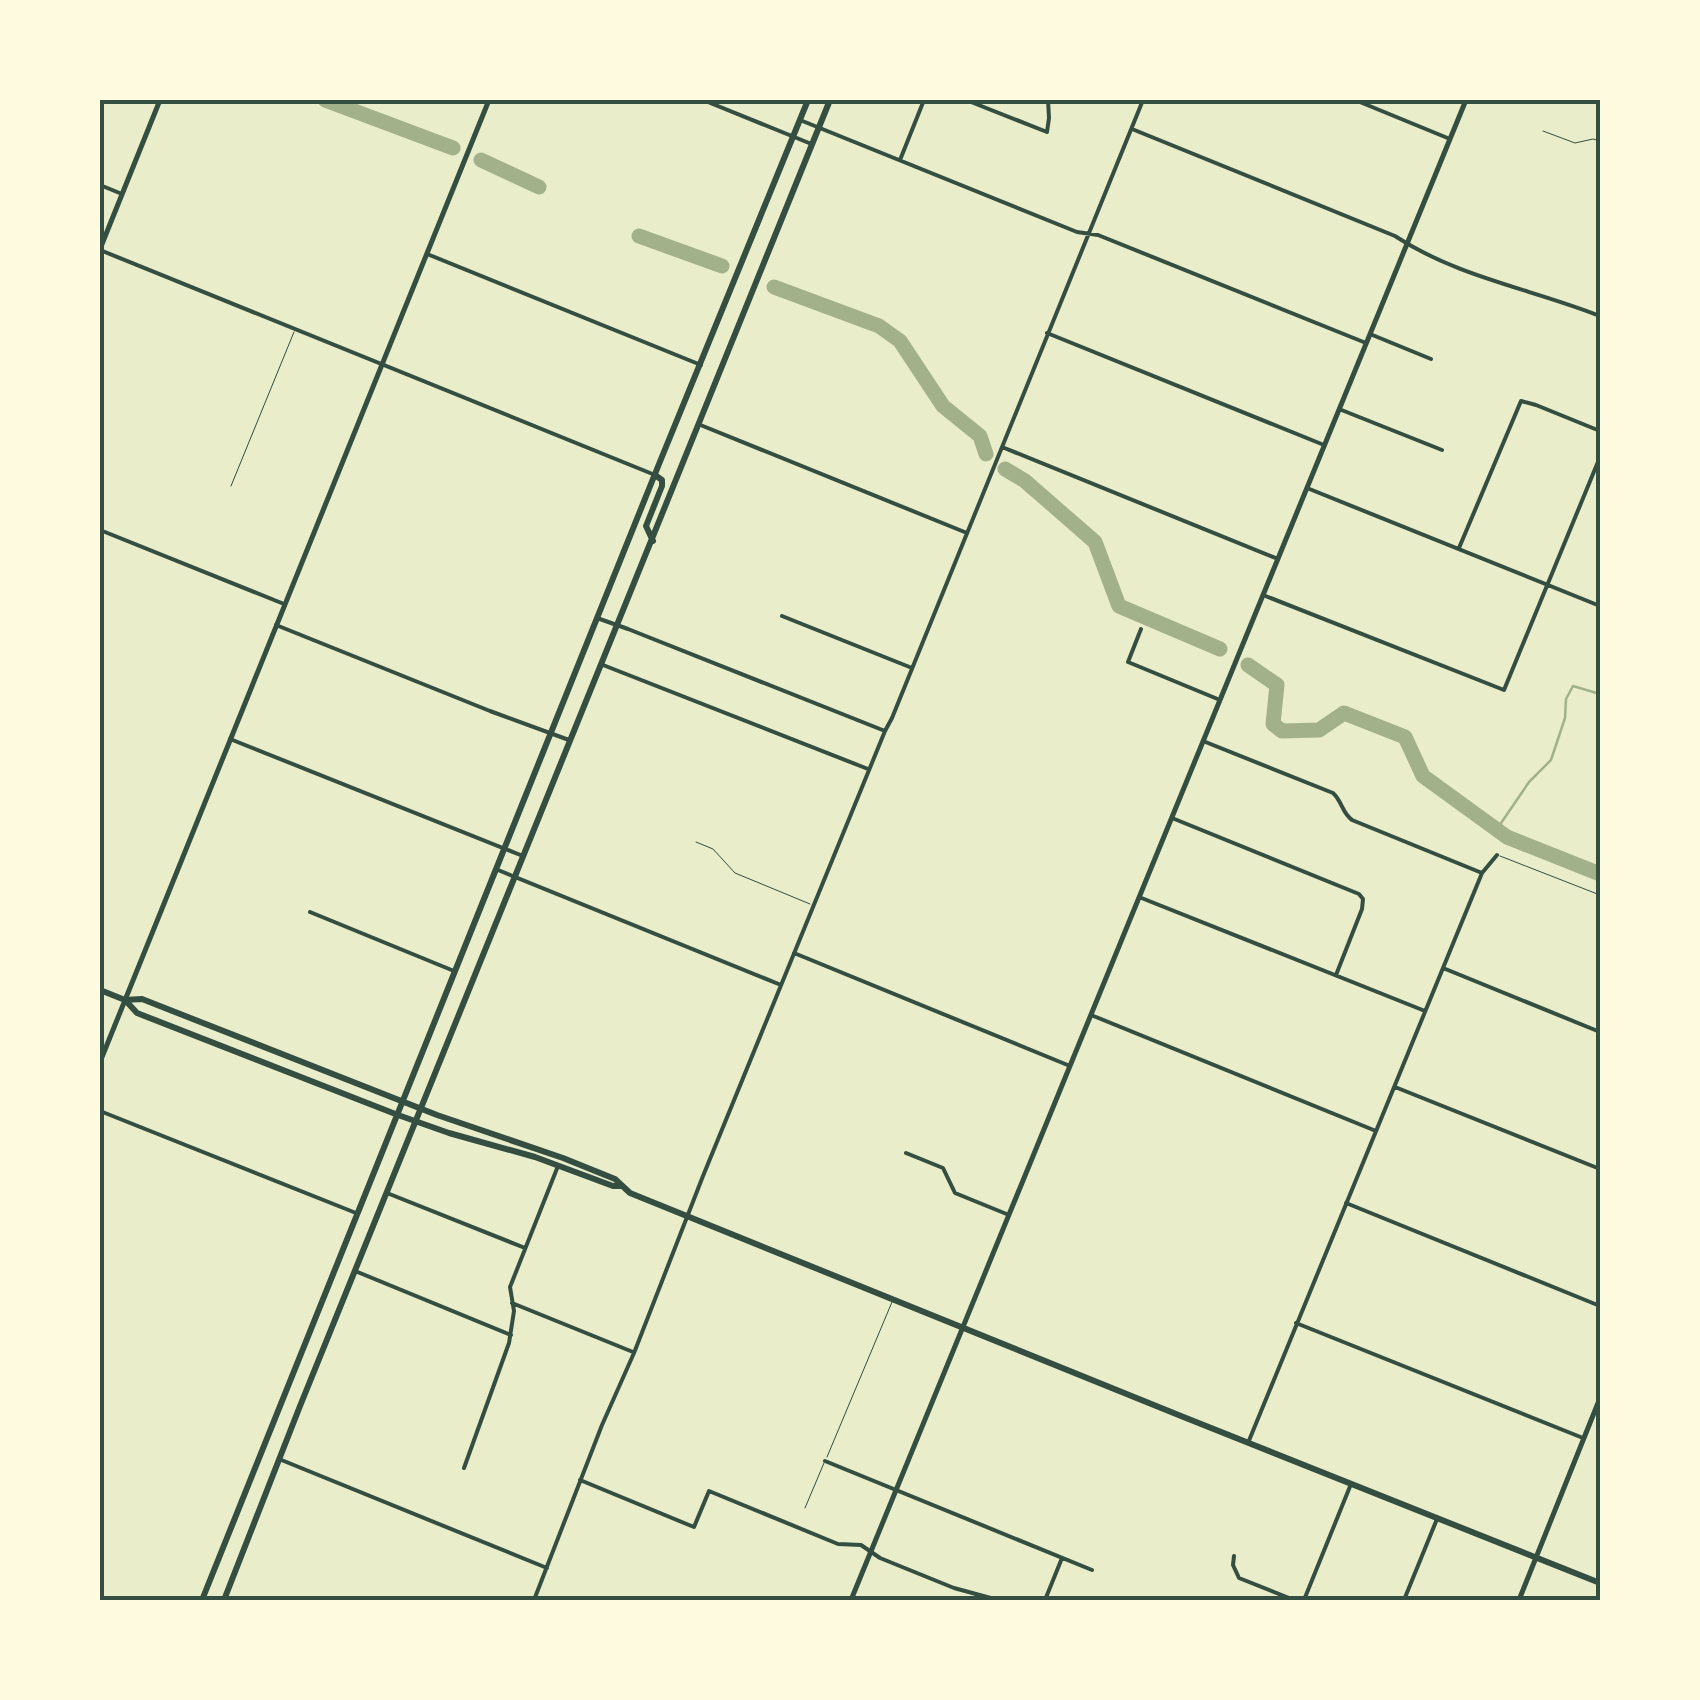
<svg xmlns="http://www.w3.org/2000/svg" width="1700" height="1700" font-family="'Fira Sans',sans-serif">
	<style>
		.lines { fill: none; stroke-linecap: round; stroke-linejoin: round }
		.stream { stroke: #a3b18a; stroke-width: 2.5 }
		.river { stroke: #a3b18a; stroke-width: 15 }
		.service { stroke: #344e41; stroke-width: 1 }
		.minor { stroke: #344e41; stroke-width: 4 }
		.tertiary { stroke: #344e41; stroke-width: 5 }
		.primary { stroke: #344e41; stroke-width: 6 }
		.neatline { fill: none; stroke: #344e41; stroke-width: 4 }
	</style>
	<rect width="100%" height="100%" fill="#e9edc9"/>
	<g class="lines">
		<path class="stream" d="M 1497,829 L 1529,782 L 1551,760 L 1565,718 L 1566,699 L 1573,686 L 1600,694"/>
		<path class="river" d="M 325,100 L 453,148
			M 481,160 L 539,187
			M 639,236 L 722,266
			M 774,287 L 879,326 L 900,341 L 943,406 L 980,436 L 986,454
			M 1005,469 L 1025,481 L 1095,542 L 1119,606 L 1220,649
			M 1248,665 L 1277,685 L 1273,724 L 1282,731 L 1319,730 L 1344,713 L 1405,737 L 1423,776 L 1507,837 L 1600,874"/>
		<path class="service" d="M 1543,131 L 1575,143 L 1593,139 L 1600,141
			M 231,486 L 294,332
			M 696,842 L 713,849 L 735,873 L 810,904
			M 1500,856 L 1600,895
			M 827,1457 L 892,1302
			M 805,1508 L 824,1463"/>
		<path class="minor" d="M 703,100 L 809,143
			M 966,100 L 1047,132 L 1049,118 L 1048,100
			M 1355,100 L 1450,139
			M 800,120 L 1077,232 L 1098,235 L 1366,343
			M 1132,129 L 1395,236 C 1457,277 1532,289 1600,316
			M 900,160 L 924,100
			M 100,185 L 122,194
			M 100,250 L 655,475
			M 427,254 L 701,365
			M 1047,333 L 1324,445
			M 1370,334 L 1431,359
			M 1339,409 L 1442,450
			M 698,424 L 967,533
			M 1002,447 L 1278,559
			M 1307,488 L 1600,606
			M 100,530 L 284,604
			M 1459,548 L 1521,401 L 1536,405 L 1600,431
			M 1263,595 L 1504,690 L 1600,457
			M 782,616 L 912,668
			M 597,618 L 628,629 L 885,731
			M 276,625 L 490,711 L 569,740
			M 1141,629 L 1128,662 L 1220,700
			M 603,665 L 868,769
			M 230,739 L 523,856
			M 1203,741 L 1333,793 C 1342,801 1342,813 1352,820 L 1482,873
			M 1172,818 L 1359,894 L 1363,899 L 1362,909 L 1336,975
			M 498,870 L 781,985
			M 1139,897 L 1425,1011
			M 310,912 L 454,971
			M 794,953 L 1070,1066
			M 1443,968 L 1600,1032
			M 1091,1015 L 1376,1131
			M 1395,1087 L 1600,1169
			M 100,1111 L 356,1213
			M 906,1153 L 943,1168 L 955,1193 L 1009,1215
			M 387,1193 L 525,1248
			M 1346,1203 L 1600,1306
			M 355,1271 L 511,1335
			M 512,1303 L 633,1352
			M 1296,1323 L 1583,1438
			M 1248,1443 L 1482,873 L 1497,855
			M 279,1459 L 547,1568
			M 825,1461 L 1092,1570
			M 464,1468 L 509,1343 L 514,1311 L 510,1287 L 558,1166
			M 580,1480 L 694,1527 L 709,1491 L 838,1544 L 861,1545 L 880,1558 L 954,1588 L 998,1600
			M 1234,1556 L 1233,1565 L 1239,1578 L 1294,1600
			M 534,1600 L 602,1425 L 634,1353 L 703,1176 L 885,731 L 892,718 L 1143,100
			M 1045,1600 L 1062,1558
			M 1304,1600 L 1351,1484
			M 1404,1600 L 1437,1519"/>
		<path class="tertiary" d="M 100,249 L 160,100
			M 100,1062 L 489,100
			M 851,1600 L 1466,100
			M 1519,1600 L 1600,1398"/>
		<path class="primary" d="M 653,541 L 646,526 L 662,486 L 662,480 L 655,475
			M 100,990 L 125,1000 L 142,999 L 437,1115 L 563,1158 L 615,1179 L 630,1193 L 1181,1416 L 1600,1583
			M 126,1001 L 137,1013 L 398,1115 L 449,1133 L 535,1157 L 613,1186 L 622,1186
			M 202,1600 L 659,464 L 808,100
			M 224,1600 L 300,1406 L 830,100"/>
	</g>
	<rect width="1700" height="1700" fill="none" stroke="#fefae0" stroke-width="205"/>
	<rect x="102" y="102" width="1496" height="1496" class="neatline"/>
</svg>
